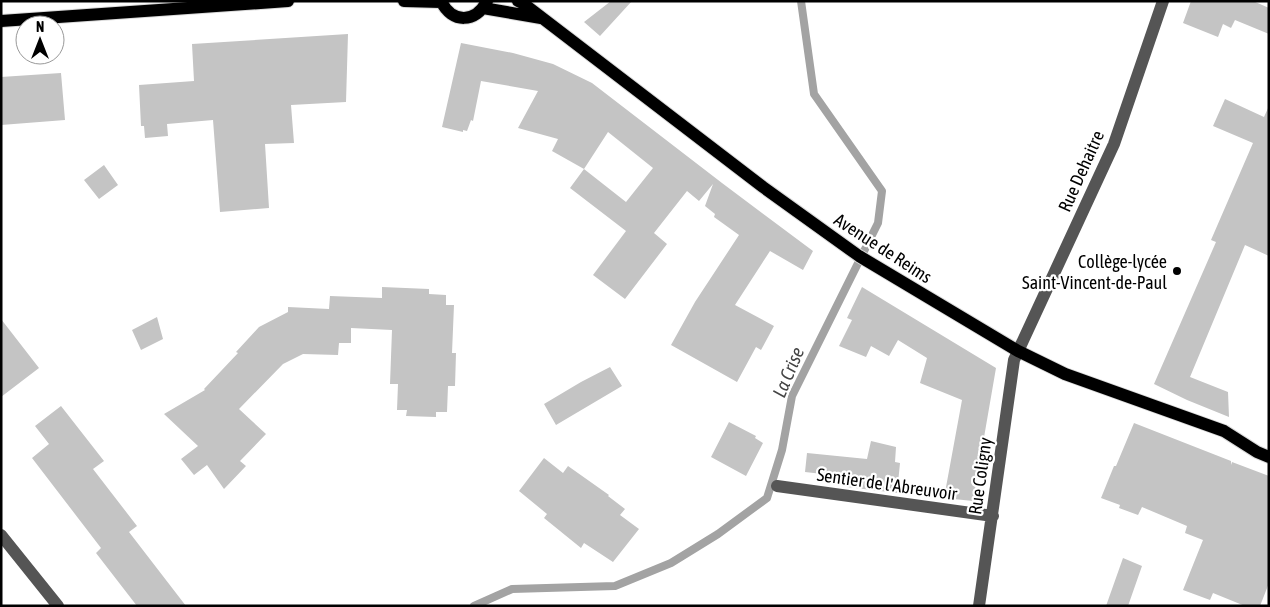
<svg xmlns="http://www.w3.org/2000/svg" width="1270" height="607" font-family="'Asap Condensed',sans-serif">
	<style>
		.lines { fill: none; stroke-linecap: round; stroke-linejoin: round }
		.stream { stroke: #a3a3a3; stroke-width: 8 }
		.building { fill: #c4c4c4; fill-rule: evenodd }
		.major-casing { stroke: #dbdbdb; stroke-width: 14 }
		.minor { stroke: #555; stroke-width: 12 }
		.major { stroke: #000; stroke-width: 12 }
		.poi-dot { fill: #000; stroke: #fff; stroke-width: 2 }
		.labels { text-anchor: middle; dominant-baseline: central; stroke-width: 4.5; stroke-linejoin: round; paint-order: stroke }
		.street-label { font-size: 18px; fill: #000; stroke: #fff }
		.poi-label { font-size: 18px; fill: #000; stroke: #fff; text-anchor: end }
		.water-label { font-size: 19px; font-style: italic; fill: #444; stroke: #fff }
	</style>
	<rect width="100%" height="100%" fill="#fff"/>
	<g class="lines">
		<path class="stream" d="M 474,606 L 512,589 L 615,586 L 671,563 L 718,534 L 767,498 L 782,450 L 792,396 L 878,223 L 882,191 L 814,94 L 801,1"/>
	</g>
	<path class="building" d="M 611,1 L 632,1 L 600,36 L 584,22 Z
		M 1191,1 L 1253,1 L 1269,8 L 1269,34 L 1235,20 L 1231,28 L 1223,24 L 1218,37 L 1183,23 Z
		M 348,34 L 346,102 L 291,105 L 294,143 L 265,144 L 269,208 L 220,212 L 213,120 L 167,124 L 168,136 L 145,138 L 144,126 L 141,126 L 139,85 L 194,81 L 192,44 Z
		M 461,43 L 513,53 L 553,64 L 592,83 L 722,183 L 813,251 L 803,270 L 770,251 L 735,305 L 774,326 L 761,350 L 756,347 L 737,382 L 671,345 L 695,302 L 739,235 L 714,217 L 715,214 L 705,206 L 713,184 L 699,201 L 687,191 L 654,233 L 667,244 L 625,299 L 593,275 L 626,231 L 570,188 L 584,169 L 552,151 L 558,139 L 518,128 L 538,91 L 481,81 L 473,121 L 471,120 L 467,131 L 463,130 L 463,132 L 442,127 ZM 608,132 L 653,168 L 626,202 L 584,169 Z
		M 61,73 L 65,120 L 1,125 L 1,77 Z
		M 1225,99 L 1264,117 L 1269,106 L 1269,256 L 1245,245 L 1190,377 L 1228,392 L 1229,417 L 1187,400 L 1154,384 L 1216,242 L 1211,240 L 1253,143 L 1213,126 Z
		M 104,165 L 118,185 L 99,199 L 84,180 Z
		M 382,287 L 429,289 L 429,294 L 446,295 L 446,305 L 454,305 L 452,353 L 456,353 L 455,386 L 448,386 L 447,412 L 436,412 L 436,417 L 406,416 L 407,410 L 397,410 L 398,384 L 390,384 L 392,330 L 351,328 L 351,343 L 339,343 L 338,355 L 303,354 L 283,364 L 239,409 L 266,434 L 240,461 L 246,466 L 224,489 L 207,465 L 194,475 L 181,459 L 198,446 L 164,414 L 205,390 L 204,389 L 238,353 L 236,352 L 259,327 L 288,312 L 288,307 L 329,309 L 330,296 L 382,298 Z
		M 862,287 L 996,368 L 973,501 L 944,498 L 962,400 L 920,383 L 927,358 L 898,340 L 889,356 L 871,346 L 866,357 L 839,346 L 852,320 L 847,318 Z
		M 157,317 L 163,339 L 141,350 L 132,330 Z
		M 1,319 L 39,368 L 1,397 Z
		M 610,367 L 622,386 L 556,425 L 544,404 L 581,382 Z
		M 61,406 L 104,461 L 93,469 L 137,526 L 129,532 L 186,606 L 137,606 L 96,553 L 101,548 L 32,458 L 49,444 L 35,426 Z
		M 729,422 L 756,436 L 755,438 L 763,443 L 746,476 L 711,457 Z
		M 1134,423 L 1231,461 L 1231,465 L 1232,462 L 1269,476 L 1269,583 L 1260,606 L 1245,606 L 1213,593 L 1210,600 L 1183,590 L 1203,540 L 1185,533 L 1187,526 L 1142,507 L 1138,515 L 1119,508 L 1120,505 L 1101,498 L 1114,466 L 1116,466 Z
		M 871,441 L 896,447 L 895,462 L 900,463 L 897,493 L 847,487 L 849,477 L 805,472 L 807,453 L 867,459 Z
		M 544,458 L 563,473 L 568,466 L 609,495 L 608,496 L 625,509 L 620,515 L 639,529 L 613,562 L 584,543 L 581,548 L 544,518 L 547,514 L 519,491 Z
		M 1123,558 L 1142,566 L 1128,606 L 1106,606 Z"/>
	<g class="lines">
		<g class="major-casing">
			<path id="major" d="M 404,1 L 441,2
				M 441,1 C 452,24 476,23 487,1
				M 518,1 L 524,4 L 763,187 L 859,256 L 1018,351 L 1065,374 L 1224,431 L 1257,452 L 1269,457
				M 483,8 L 541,18
				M 1,21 L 288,1"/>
		</g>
		<path class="minor" d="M 777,486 L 993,516
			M 1,535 L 58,606
			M 979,606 L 1014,360 L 1114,144 L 1163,1"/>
		<use href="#major" class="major"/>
	</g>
	<circle class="poi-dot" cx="1177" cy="271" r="5"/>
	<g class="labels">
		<g class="street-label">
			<text transform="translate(1081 171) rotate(-66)">Rue Dehaitre</text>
			<text transform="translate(883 248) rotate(33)">Avenue de Reims</text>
			<text transform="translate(980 476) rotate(-82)">Rue Coligny</text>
			<text transform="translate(887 484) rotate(8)">Sentier de l'Abreuvoir</text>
		</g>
		<g class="poi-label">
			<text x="1167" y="261">Collège-lycée<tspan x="1167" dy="21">Saint-Vincent-de-Paul</tspan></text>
		</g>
		<g class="water-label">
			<text transform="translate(788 372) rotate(-67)">La Crise</text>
		</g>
	</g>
	<rect width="1270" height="607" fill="none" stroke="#000000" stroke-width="5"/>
	<g transform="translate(40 40)"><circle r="24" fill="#ffffff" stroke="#999999"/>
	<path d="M0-4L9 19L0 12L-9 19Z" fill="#000000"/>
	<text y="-8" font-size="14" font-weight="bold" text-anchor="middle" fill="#000000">N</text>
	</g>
</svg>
